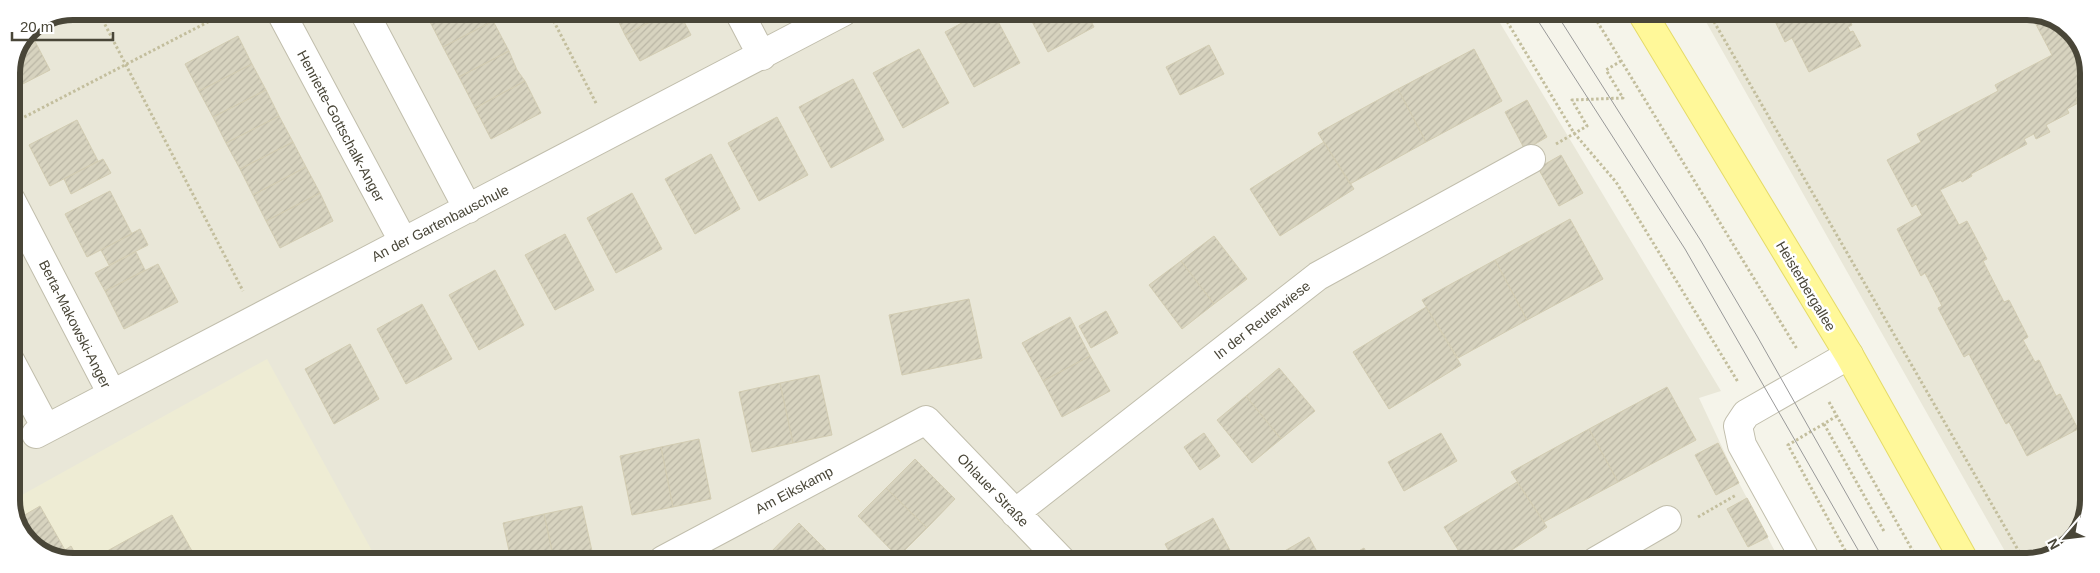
<svg xmlns="http://www.w3.org/2000/svg" width="2100" height="573" font-family="Arial,sans-serif">
	<style>
		.residential { fill: #e9e7d8 }
		.education { fill: #eeecd4 }
		.building { fill: url(#building-hatch); stroke: #d2ccb2 }
		.lines { fill: none; stroke-linecap: round; stroke-linejoin: round }
		.minor-casing { stroke: #c1beac; stroke-width: 30 }
		.major-casing { stroke: #e5db68; stroke-width: 30 }
		.path { stroke: #c3be9d; stroke-width: 3; stroke-dasharray: 2.5 2.5; stroke-linecap: butt }
		.minor { stroke: #fff; stroke-width: 28 }
		.major { stroke: #fff899; stroke-width: 28 }
		.tram { stroke: #999; stroke-width: 1 }
		.labels { text-anchor: middle; dominant-baseline: central; stroke-width: 5; stroke-linejoin: round; paint-order: stroke }
		.street-label { font-size: 14px; fill: #494638; stroke: #fff }
		.rim { fill: none; stroke: #494638; stroke-width: 6 }
	</style>
	<defs>
		<pattern id="building-hatch" width="6" height="6" patternUnits="userSpaceOnUse" patternTransform="scale(1.25)"><rect width="6" height="6" fill="#d7d3bf"/><path d="M-1 1l2-2M0 6l6-6M5 7l2-2" fill="none" stroke="#bab6a5"/></pattern>
	</defs>
	<rect width="100%" height="100%" fill="#f5f4ea"/>
	<path class="residential" d="M 73,11 L 1494,13 L 1721,391 L 1699,398 L 1739,483 L 1780,561 L 58,560 L 26,540 L 11,504 L 11,73 L 30,29 Z
		M 1701,13 L 2042,13 L 2074,33 L 2089,69 L 2087,515 L 2065,549 L 2027,562 L 2011,562 Z"/>
	<path class="education" d="M 267,359 L 377,560 L 58,560 L 26,540 L 11,501 Z"/>
	<path class="building" d="M 436,12 L 488,12 L 493,21 L 443,47 L 427,16 Z
		M 614,12 L 669,12 L 625,35 Z
		M 669,12 L 679,12 L 691,35 L 640,61 L 625,35 Z
		M 982,12 L 993,12 L 1020,63 L 974,87 L 945,32 Z
		M 1027,12 L 1086,12 L 1094,27 L 1048,52 Z
		M 1771,13 L 1846,13 L 1852,25 L 1848,27 L 1850,32 L 1853,31 L 1861,46 L 1809,72 L 1792,38 L 1785,42 Z
		M 2030,13 L 2042,13 L 2074,33 L 2089,69 L 2088,93 L 2076,99 L 2078,103 L 2067,109 L 2069,113 L 2046,125 L 2050,132 L 2036,139 L 2034,134 L 2024,139 L 2027,144 L 1971,174 L 1972,176 L 1962,182 L 1961,180 L 1940,190 L 1959,225 L 1967,221 L 1987,259 L 1983,261 L 2004,302 L 2009,300 L 2028,337 L 2023,340 L 2035,362 L 2039,360 L 2056,396 L 2060,394 L 2078,429 L 2027,456 L 2009,422 L 2006,424 L 1969,354 L 1964,357 L 1938,308 L 1942,306 L 1925,273 L 1921,276 L 1897,229 L 1922,215 L 1916,204 L 1912,207 L 1887,160 L 1921,142 L 1917,134 L 1998,91 L 1995,85 L 2052,55 Z
		M 493,21 L 509,51 L 459,77 L 443,47 Z
		M 29,30 L 50,70 L 11,90 L 11,73 Z
		M 238,36 L 252,64 L 199,91 L 185,64 Z
		M 1209,45 L 1224,74 L 1180,95 L 1166,67 Z
		M 919,49 L 949,103 L 903,128 L 873,73 Z
		M 1474,49 L 1502,101 L 1426,142 L 1398,89 Z
		M 509,51 L 517,70 L 525,81 L 475,108 L 459,77 Z
		M 252,64 L 266,90 L 213,117 L 199,91 Z
		M 853,79 L 884,140 L 831,168 L 799,107 Z
		M 525,81 L 541,113 L 491,139 L 475,108 Z
		M 1398,89 L 1426,142 L 1350,184 L 1318,133 Z
		M 266,90 L 279,116 L 226,143 L 213,117 Z
		M 1527,100 L 1547,137 L 1525,150 L 1505,112 Z
		M 279,116 L 293,142 L 240,169 L 226,143 Z
		M 777,117 L 808,175 L 759,201 L 728,143 Z
		M 77,120 L 98,161 L 50,186 L 29,145 Z
		M 293,142 L 306,167 L 253,195 L 240,169 Z
		M 1324,142 L 1354,189 L 1280,236 L 1250,189 Z
		M 711,154 L 740,209 L 695,234 L 665,179 Z
		M 1561,155 L 1583,193 L 1559,206 L 1538,168 Z
		M 103,159 L 111,173 L 71,194 L 64,179 Z
		M 306,167 L 320,193 L 266,221 L 253,195 Z
		M 110,191 L 132,234 L 87,257 L 65,214 Z
		M 320,193 L 333,221 L 280,248 L 266,221 Z
		M 632,193 L 662,249 L 616,273 L 587,218 Z
		M 1570,219 L 1603,279 L 1527,320 L 1495,260 Z
		M 140,229 L 148,245 L 109,265 L 101,250 Z
		M 565,234 L 594,290 L 555,310 L 525,255 Z
		M 1214,236 L 1247,279 L 1214,304 L 1181,261 Z
		M 136,252 L 145,270 L 105,291 L 95,273 Z
		M 1495,260 L 1527,320 L 1458,358 L 1422,300 Z
		M 1181,261 L 1214,304 L 1182,329 L 1149,285 Z
		M 158,264 L 178,302 L 124,329 L 105,291 Z
		M 495,270 L 524,325 L 479,350 L 449,295 Z
		M 969,299 L 982,358 L 902,375 L 889,315 Z
		M 422,304 L 452,359 L 406,384 L 377,329 Z
		M 1426,307 L 1461,365 L 1389,409 L 1353,352 Z
		M 1106,311 L 1118,333 L 1091,348 L 1079,326 Z
		M 1070,317 L 1090,356 L 1043,381 L 1022,343 Z
		M 350,344 L 379,399 L 334,424 L 305,369 Z
		M 1090,356 L 1110,391 L 1062,417 L 1043,381 Z
		M 1279,368 L 1315,411 L 1281,439 L 1246,396 Z
		M 819,375 L 832,435 L 793,443 L 780,383 Z
		M 780,383 L 793,443 L 752,452 L 739,392 Z
		M 1667,387 L 1696,440 L 1618,482 L 1589,429 Z
		M 1246,396 L 1281,439 L 1252,463 L 1217,420 Z
		M 1589,429 L 1618,482 L 1544,522 L 1511,472 Z
		M 1204,433 L 1220,456 L 1200,470 L 1184,447 Z
		M 1441,433 L 1457,461 L 1404,491 L 1388,462 Z
		M 699,439 L 711,499 L 673,507 L 661,447 Z
		M 1718,443 L 1739,483 L 1716,495 L 1695,455 Z
		M 661,447 L 673,507 L 632,515 L 620,456 Z
		M 915,459 L 955,499 L 927,528 L 886,488 Z
		M 1517,482 L 1547,527 L 1495,561 L 1465,561 L 1444,527 Z
		M 886,488 L 927,528 L 898,557 L 858,516 Z
		M 1747,498 L 1768,537 L 1748,547 L 1727,509 Z
		M 40,506 L 65,550 L 71,546 L 79,560 L 58,560 L 26,540 L 18,519 Z
		M 582,506 L 594,560 L 554,560 L 544,514 Z
		M 544,514 L 554,560 L 511,560 L 503,523 Z
		M 172,515 L 197,560 L 91,560 Z
		M 1213,518 L 1233,556 L 1223,561 L 1174,561 L 1165,544 Z
		M 799,523 L 837,561 L 778,560 L 770,553 Z
		M 1309,537 L 1322,561 L 1286,561 L 1281,553 Z
		M 1364,548 L 1371,561 L 1341,561 Z
		M 1756,552 L 1762,561 L 1739,561 Z"/>
	<g class="lines">
		<g class="minor-casing">
			<path id="minor" d="M 280,11 L 403,241
				M 364,12 L 468,209
				M 739,12 L 762,56
				M 11,200 L 112,394
				M 11,362 L 46,428
				M 36,434 C 304,291 575,155 843,12
				M 1015,513 L 1318,276 L 1531,159
				M 663,560 L 926,420 L 1062,561
				M 1596,561 L 1667,520
				M 1807,562 L 1742,445 L 1738,426 L 1746,414 L 1849,355"/>
		</g>
		<g class="major-casing">
			<path id="major" d="M 1642,13 L 1849,355 L 1965,562"/>
		</g>
		<path class="path" d="M 98,11 L 243,291
			M 549,12 L 597,105
			M 1502,13 L 1574,133 L 1616,182 L 1738,382
			M 1592,13 L 1797,349
			M 1709,13 L 2025,562
			M 11,124 L 229,11
			M 1556,144 L 1587,126 L 1572,100 L 1623,98 L 1606,70 L 1621,61
			M 1829,402 L 1919,562
			M 1837,416 L 1788,445 L 1847,554
			M 1824,424 L 1885,533
			M 1698,517 L 1736,495"/>
		<use href="#minor" class="minor"/>
		<use href="#major" class="major"/>
		<path class="tram" d="M 1533,13 L 1685,249 L 1865,562
			M 1556,13 L 1701,241 L 1757,336 L 1885,562"/>
	</g>
	<g class="labels">
		<g class="street-label">
			<text transform="translate(341 126) rotate(62)">Henriette-Gottschalk-Anger</text>
			<text transform="translate(440 223) rotate(-27)">An der Gartenbauschule</text>
			<text transform="translate(1806 286) rotate(59)">Heisterbergallee</text>
			<text transform="translate(1262 320) rotate(-38)">In der Reuterwiese</text>
			<text transform="translate(75 324) rotate(63)">Berta-Makowski-Anger</text>
			<text transform="translate(794 490) rotate(-28)">Am Eikskamp</text>
			<text transform="translate(993 490) rotate(46)">Ohlauer Straße</text>
		</g>
	</g>
	<path d="M0 0H2100V573H0ZM73 20H2027A53 53 0 0 1 2080 73V500A53 53 0 0 1 2027 553H73A53 53 0 0 1 20 500V73A53 53 0 0 1 73 20Z" fill="#fff" fill-rule="evenodd"/>
	<path class="rim" d="M73 20H2027A53 53 0 0 1 2080 73V500A53 53 0 0 1 2027 553H73A53 53 0 0 1 20 500V73A53 53 0 0 1 73 20Z"/>
	<g transform="translate(2065 538) rotate(242)" stroke="#ffffff" stroke-width="4" paint-order="stroke">
	<path d="M0-4L9 19L0 12L-9 19Z" fill="#494638"/>
	<text y="-8" font-size="14" font-weight="bold" text-anchor="middle" fill="#494638">N</text>
	</g>
	<path d="M12 32v8h101v-8" fill="none" stroke="#494638" stroke-width="2.5"/>
	<text x="20" y="32" font-size="15" fill="#494638" stroke="#ffffff" stroke-width="4" paint-order="stroke">20 m</text>
</svg>
